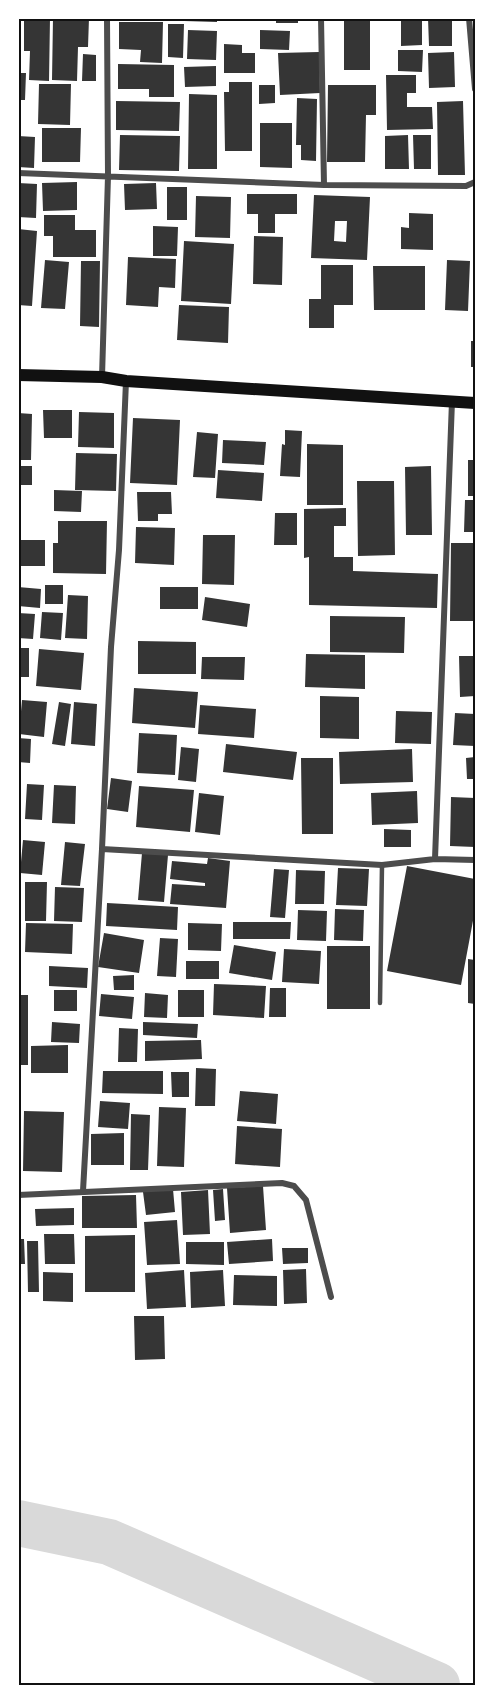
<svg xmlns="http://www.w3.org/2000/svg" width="493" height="1703" font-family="'Public Sans',sans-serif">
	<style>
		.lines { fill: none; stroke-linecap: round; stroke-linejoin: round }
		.river { stroke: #d9d9d9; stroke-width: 46 }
		.building { fill: #353535; fill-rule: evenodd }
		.service { stroke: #4c4c4c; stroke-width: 4.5 }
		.minor { stroke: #4c4c4c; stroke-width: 6 }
		.secondary { stroke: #111; stroke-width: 12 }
		.neatline { fill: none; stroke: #111; stroke-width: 2 }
	</style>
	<rect width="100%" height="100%" fill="#fff"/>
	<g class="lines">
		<path class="river" d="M 18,1523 L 109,1542 L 437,1685"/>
	</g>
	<path class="building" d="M 24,18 L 50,18 L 49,81 L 29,80 L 30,51 L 24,51 Z
		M 53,18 L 89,18 L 88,47 L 78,47 L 77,81 L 52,80 Z
		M 185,18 L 217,18 L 217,22 L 184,21 Z
		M 276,18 L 298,18 L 298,23 L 276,23 Z
		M 401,18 L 422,18 L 422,45 L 401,46 Z
		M 428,18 L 452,18 L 452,46 L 429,46 Z
		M 344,21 L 370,21 L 370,70 L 344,70 Z
		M 119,22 L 163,22 L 162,63 L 140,62 L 141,50 L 119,49 Z
		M 168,24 L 184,24 L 183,58 L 168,57 Z
		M 188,30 L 217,31 L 216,60 L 187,59 Z
		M 260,30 L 290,31 L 289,50 L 260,49 Z
		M 224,44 L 242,45 L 242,53 L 255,53 L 255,73 L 224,73 Z
		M 398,50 L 423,50 L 422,72 L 398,71 Z
		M 319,52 L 320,93 L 280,95 L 278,53 Z
		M 454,52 L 455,87 L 429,88 L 428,53 Z
		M 83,54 L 96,55 L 96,81 L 82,81 Z
		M 118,64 L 174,65 L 174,97 L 149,97 L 149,89 L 118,89 Z
		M 216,66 L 216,86 L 185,87 L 184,67 Z
		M 18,73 L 26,73 L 25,100 L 18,100 Z
		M 386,75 L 416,75 L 416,93 L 407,93 L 407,107 L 432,107 L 433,129 L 387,130 Z
		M 229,82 L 252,82 L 252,151 L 225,151 L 224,92 L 229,92 Z
		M 39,84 L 71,84 L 70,125 L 38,124 Z
		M 259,85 L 275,85 L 275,103 L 259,104 Z
		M 328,85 L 376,85 L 376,115 L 366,115 L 365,162 L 327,162 Z
		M 189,94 L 217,95 L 217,169 L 188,169 Z
		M 297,98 L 317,99 L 316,161 L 301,160 L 301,145 L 296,145 Z
		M 116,101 L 180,102 L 179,131 L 116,130 Z
		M 463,101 L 465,175 L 438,175 L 437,102 Z
		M 260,123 L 292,123 L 292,168 L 260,167 Z
		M 42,128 L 81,128 L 80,162 L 42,162 Z
		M 120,135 L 180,136 L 179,171 L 119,170 Z
		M 408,135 L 409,169 L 385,169 L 385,136 Z
		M 413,135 L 431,135 L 431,169 L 414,169 Z
		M 18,136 L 35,137 L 34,168 L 18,167 Z
		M 77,182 L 77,210 L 43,211 L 42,183 Z
		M 18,183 L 37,184 L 36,218 L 18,217 Z
		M 156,183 L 157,209 L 125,210 L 124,184 Z
		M 167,187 L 187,187 L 187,220 L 167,220 Z
		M 247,194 L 297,194 L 297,214 L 275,214 L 275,233 L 258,233 L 258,214 L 247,214 Z
		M 314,195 L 370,197 L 367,260 L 311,258 ZM 335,221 L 347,221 L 346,242 L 334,241 Z
		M 196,196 L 231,197 L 230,238 L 195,237 Z
		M 409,213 L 433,214 L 433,250 L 401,249 L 401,227 L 409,228 Z
		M 44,215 L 75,215 L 75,230 L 96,230 L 96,257 L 53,257 L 53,236 L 44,236 Z
		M 153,226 L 178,227 L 177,256 L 153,256 Z
		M 18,229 L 37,231 L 32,306 L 18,305 Z
		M 254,236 L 283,237 L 282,285 L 253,284 Z
		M 184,241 L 234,244 L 231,304 L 181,301 Z
		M 128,257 L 176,259 L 175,288 L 159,287 L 158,307 L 126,305 Z
		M 45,260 L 69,262 L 65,309 L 41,308 Z
		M 447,260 L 470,261 L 468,311 L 445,310 Z
		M 81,261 L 100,261 L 99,327 L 80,326 Z
		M 321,265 L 353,265 L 353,305 L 334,305 L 334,328 L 309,328 L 309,299 L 321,299 Z
		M 373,266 L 425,266 L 425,310 L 374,310 Z
		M 179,305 L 229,307 L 228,343 L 177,340 Z
		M 471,341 L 475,341 L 475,367 L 471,367 Z
		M 43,410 L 72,410 L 72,438 L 44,438 Z
		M 79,412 L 114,413 L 114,448 L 78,447 Z
		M 18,413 L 32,414 L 31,460 L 18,460 Z
		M 133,418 L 180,420 L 177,485 L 130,483 Z
		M 285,430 L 302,431 L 300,477 L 280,476 L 282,444 L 285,445 Z
		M 197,432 L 218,434 L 215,478 L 193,477 Z
		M 223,440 L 266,442 L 264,465 L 222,463 Z
		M 307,444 L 343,445 L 343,505 L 307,505 Z
		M 76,453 L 117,454 L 116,491 L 75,490 Z
		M 468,460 L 475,460 L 475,496 L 468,496 Z
		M 18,466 L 32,466 L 32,485 L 18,485 Z
		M 431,466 L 432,535 L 406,535 L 405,467 Z
		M 218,470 L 264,473 L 262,501 L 216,498 Z
		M 357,481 L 394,481 L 395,555 L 358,556 Z
		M 54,490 L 82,491 L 81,512 L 54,511 Z
		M 137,492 L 171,492 L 172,514 L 158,514 L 158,521 L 138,521 Z
		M 465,500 L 475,500 L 475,532 L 464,532 Z
		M 346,508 L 346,526 L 334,526 L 334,557 L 353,557 L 353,571 L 438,574 L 437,608 L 309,605 L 309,557 L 304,558 L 304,509 Z
		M 275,513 L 297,513 L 297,545 L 274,545 Z
		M 58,521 L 107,521 L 106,574 L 53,573 L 53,543 L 58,543 Z
		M 136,527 L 175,528 L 174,565 L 135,563 Z
		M 203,535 L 235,535 L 234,585 L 202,584 Z
		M 18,540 L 45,540 L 45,566 L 18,566 Z
		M 451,543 L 475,543 L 475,621 L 450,621 Z
		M 45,585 L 63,585 L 63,604 L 45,604 Z
		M 18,587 L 41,589 L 40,608 L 18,606 Z
		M 160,587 L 198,587 L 198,609 L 160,609 Z
		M 68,595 L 88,596 L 87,639 L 65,638 Z
		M 205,597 L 250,604 L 247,627 L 202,620 Z
		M 42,612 L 63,613 L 61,640 L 40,638 Z
		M 18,613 L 35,614 L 33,639 L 18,638 Z
		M 330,616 L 405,617 L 404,653 L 330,652 Z
		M 138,641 L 196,642 L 196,674 L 138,674 Z
		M 18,648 L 29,648 L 29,677 L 18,677 Z
		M 39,649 L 84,653 L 81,690 L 36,686 Z
		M 306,654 L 365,655 L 365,689 L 305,687 Z
		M 459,656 L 475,656 L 475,696 L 460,697 Z
		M 202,657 L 245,657 L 244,680 L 201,679 Z
		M 134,688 L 198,692 L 195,728 L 132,723 Z
		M 320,696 L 359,697 L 359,739 L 320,738 Z
		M 22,700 L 47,702 L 44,737 L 19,734 Z
		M 59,702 L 71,704 L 65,746 L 52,744 Z
		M 74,702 L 97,704 L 95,746 L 71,744 Z
		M 200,705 L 256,709 L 254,738 L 198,734 Z
		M 396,711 L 432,712 L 431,744 L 395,743 Z
		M 455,713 L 475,714 L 475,746 L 453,745 Z
		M 139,733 L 177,735 L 175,775 L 137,773 Z
		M 18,738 L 31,739 L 30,763 L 18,762 Z
		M 226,744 L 297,752 L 293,780 L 223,772 Z
		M 181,747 L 199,749 L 196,782 L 178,780 Z
		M 412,749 L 413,782 L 340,784 L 339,752 Z
		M 475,757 L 475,779 L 467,779 L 466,758 Z
		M 301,758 L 333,758 L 333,834 L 302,834 Z
		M 111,778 L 132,781 L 128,812 L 107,809 Z
		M 27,784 L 44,785 L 42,820 L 25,819 Z
		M 54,785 L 76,786 L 75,824 L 52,823 Z
		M 139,786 L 194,790 L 190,832 L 136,827 Z
		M 417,791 L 418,823 L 372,825 L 371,793 Z
		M 199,793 L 224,796 L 220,835 L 195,832 Z
		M 451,797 L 475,798 L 475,847 L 450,846 Z
		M 384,829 L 411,830 L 411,847 L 384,847 Z
		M 23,840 L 45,842 L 42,875 L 20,873 Z
		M 65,842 L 85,844 L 80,886 L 61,885 Z
		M 142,853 L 168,855 L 164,902 L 138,900 Z
		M 208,858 L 230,861 L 226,908 L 170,904 L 172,884 L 205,886 L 205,883 L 170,879 L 172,861 L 207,864 Z
		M 407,866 L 475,879 L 475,910 L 461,985 L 387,971 Z
		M 338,868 L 369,869 L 367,906 L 336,905 Z
		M 274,869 L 289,870 L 285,918 L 270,917 Z
		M 296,870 L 325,871 L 324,904 L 295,904 Z
		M 25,882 L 47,882 L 46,921 L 25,921 Z
		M 55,887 L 84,888 L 82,922 L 54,921 Z
		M 107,903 L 178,907 L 177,930 L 106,926 Z
		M 335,909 L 364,910 L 363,941 L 334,940 Z
		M 298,910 L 327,911 L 326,941 L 297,940 Z
		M 233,922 L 291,922 L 290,939 L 233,939 Z
		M 26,923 L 73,924 L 72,954 L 25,952 Z
		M 188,923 L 222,924 L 221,951 L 188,950 Z
		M 104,933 L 144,940 L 139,973 L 98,967 Z
		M 160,938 L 178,939 L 176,977 L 157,976 Z
		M 234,945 L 276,952 L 272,980 L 229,973 Z
		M 327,946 L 370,946 L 370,1009 L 327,1009 Z
		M 284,949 L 321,951 L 319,984 L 282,982 Z
		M 468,959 L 475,960 L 475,1004 L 468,1003 Z
		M 186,961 L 219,961 L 219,979 L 186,979 Z
		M 49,966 L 88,968 L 87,988 L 49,986 Z
		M 134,975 L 134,990 L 114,990 L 113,976 Z
		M 214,984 L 266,986 L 264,1018 L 213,1015 Z
		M 270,988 L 286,988 L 286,1017 L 269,1017 Z
		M 54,990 L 77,990 L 77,1011 L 54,1011 Z
		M 178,990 L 204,990 L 204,1017 L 178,1017 Z
		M 145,993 L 168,995 L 167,1018 L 144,1017 Z
		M 101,994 L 134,997 L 132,1019 L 99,1016 Z
		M 18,995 L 28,995 L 28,1065 L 18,1065 Z
		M 52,1022 L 80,1024 L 79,1043 L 51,1042 Z
		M 143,1022 L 198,1024 L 197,1038 L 143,1035 Z
		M 119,1028 L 138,1029 L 137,1062 L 118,1062 Z
		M 201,1040 L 202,1059 L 145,1061 L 145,1041 Z
		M 68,1045 L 68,1073 L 31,1073 L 31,1046 Z
		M 196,1068 L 216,1069 L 215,1106 L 195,1106 Z
		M 103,1071 L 163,1071 L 163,1094 L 102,1093 Z
		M 171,1072 L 189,1072 L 189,1097 L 172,1097 Z
		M 240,1091 L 278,1094 L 276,1124 L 237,1121 Z
		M 100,1101 L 130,1103 L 128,1129 L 98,1127 Z
		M 159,1107 L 186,1108 L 184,1167 L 157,1166 Z
		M 24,1111 L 64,1112 L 62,1172 L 23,1171 Z
		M 131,1114 L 150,1115 L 148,1170 L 130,1170 Z
		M 237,1126 L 282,1129 L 280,1167 L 235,1164 Z
		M 124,1133 L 124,1165 L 91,1165 L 91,1134 Z
		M 263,1186 L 266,1230 L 230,1233 L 227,1188 Z
		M 173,1189 L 175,1212 L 146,1215 L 143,1192 Z
		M 223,1189 L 225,1220 L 215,1221 L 213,1190 Z
		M 208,1190 L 210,1234 L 183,1235 L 181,1192 Z
		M 136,1195 L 137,1228 L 82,1228 L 82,1196 Z
		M 18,1208 L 20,1208 L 21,1231 L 18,1231 Z
		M 74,1208 L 74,1225 L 36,1226 L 35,1209 Z
		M 177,1220 L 180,1264 L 147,1265 L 144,1222 Z
		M 44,1234 L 74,1234 L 75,1264 L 45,1264 Z
		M 135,1235 L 135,1292 L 85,1292 L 85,1236 Z
		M 18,1239 L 24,1239 L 25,1264 L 18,1264 Z
		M 272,1239 L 273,1261 L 229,1264 L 227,1242 Z
		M 27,1241 L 38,1241 L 39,1292 L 28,1292 Z
		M 186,1242 L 224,1242 L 224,1265 L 186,1264 Z
		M 282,1248 L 308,1248 L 308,1263 L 283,1264 Z
		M 306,1269 L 307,1303 L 284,1304 L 283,1270 Z
		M 184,1270 L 186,1307 L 147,1309 L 145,1273 Z
		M 223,1270 L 225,1306 L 191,1308 L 190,1272 Z
		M 43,1272 L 73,1273 L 73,1302 L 43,1301 Z
		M 234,1275 L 277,1276 L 277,1306 L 233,1305 Z
		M 134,1316 L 164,1316 L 165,1359 L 135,1360 Z"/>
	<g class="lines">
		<path class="service" d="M 380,1003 L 382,865"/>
		<path class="minor" d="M 321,18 L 324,185
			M 469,18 L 475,89
			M 18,173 L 324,185 L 466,186 L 475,182
			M 102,377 L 108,176 L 107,18
			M 102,849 L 382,865 L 435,859 L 475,860
			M 435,859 L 452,401
			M 83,1191 L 102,849 L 111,647 L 119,550 L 126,381
			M 18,1195 L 282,1183 L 294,1186 L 306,1200 L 331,1297"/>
		<path class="secondary" d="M 18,375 L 102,377 L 126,381 L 475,403"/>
	</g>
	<rect width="493" height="1703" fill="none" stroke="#ffffff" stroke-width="39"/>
	<rect x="20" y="20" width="454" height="1664" class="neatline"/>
</svg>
